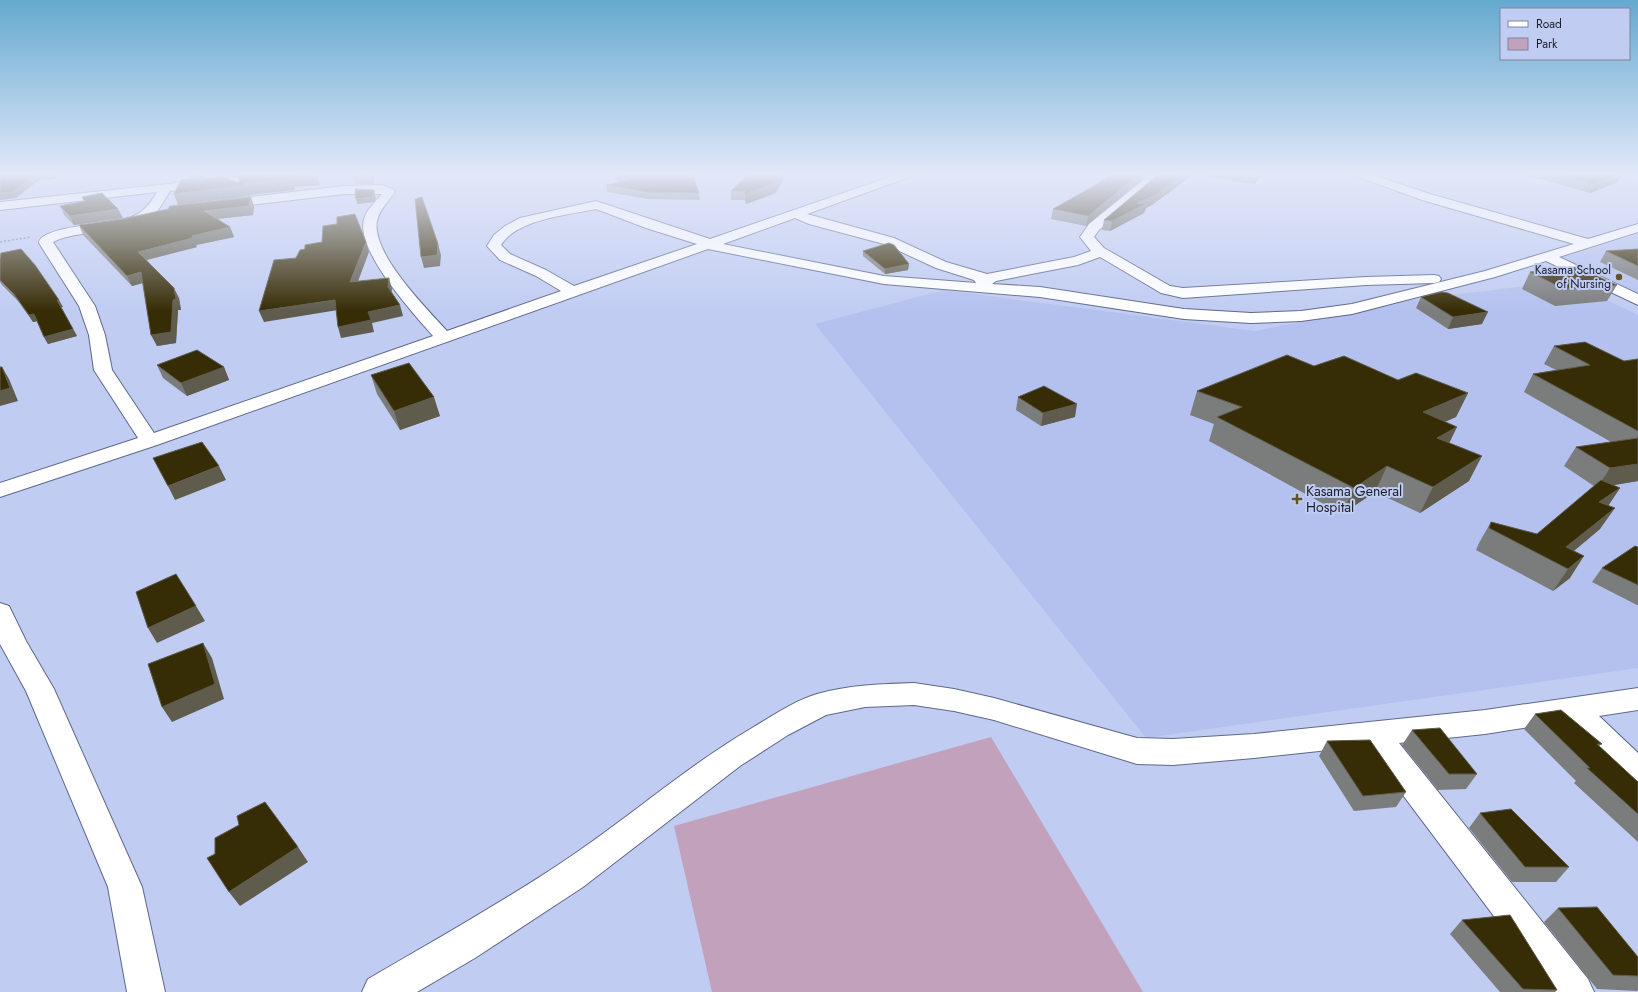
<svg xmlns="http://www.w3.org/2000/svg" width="1638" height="992" font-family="Jost,sans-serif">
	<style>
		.built { fill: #b4c1ee }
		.green { fill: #c2a1bc }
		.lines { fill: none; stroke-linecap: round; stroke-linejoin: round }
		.minor-casing { stroke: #5e688a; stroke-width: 2 }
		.path { stroke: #7d85a1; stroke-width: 1.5; stroke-dasharray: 2 2; stroke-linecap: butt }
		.minor { fill: #fff; fill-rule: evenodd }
		.wall { fill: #7b7c7c }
		.shaded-wall { fill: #5f5c4d }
		.building { fill: #362c06; stroke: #5f5c4d }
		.poi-dot { fill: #645421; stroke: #c0ccf2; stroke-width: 1.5 }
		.labels { text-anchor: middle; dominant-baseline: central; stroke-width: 4; stroke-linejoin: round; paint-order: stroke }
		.far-poi-label { font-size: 12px; fill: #191d2a; stroke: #c0ccf2; text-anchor: end }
		.poi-label { font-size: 14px; fill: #191d2a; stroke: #c0ccf2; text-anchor: start }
	</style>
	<rect width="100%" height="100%" fill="#c0ccf2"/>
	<path class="built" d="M 142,173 L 261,173 L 138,186 Z
		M 1638,234 L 1638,295 L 1562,258 Z
		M 1567,281 L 1638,315 L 1638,668 L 1146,738 L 815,324 L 944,290 L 1255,331 L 1411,300 Z"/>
	<path class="green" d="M 991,737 L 1143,992 L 712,992 L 674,826 Z"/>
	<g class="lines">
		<g class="minor-casing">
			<path id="minor" d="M 270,173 L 304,173 L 302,175 L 298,176 L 170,191 C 165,199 160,209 153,216 C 128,238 82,227 53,242 L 95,306 L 105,335 L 112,370 L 154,433 L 433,336 C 413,313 355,250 364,219 C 367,209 376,201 382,194 L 344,194 L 224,208 L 220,207 L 218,204 L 220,201 L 224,200 L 344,186 L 381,185 L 393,189 L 395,192 C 389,201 379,210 377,221 C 371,253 426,308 447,331 L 561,291 L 536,276 L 500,260 L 487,246 L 494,235 L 505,226 L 520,218 L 596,201 L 710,239 L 901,173 L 917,173 L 915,175 L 807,214 L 894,238 L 946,262 L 987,274 L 1074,257 L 1091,251 L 1080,237 L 1089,224 L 1152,173 L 1164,173 L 1163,175 L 1099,230 L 1094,237 L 1104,248 L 1170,286 L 1183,288 L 1366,277 L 1434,275 L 1439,276 L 1441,279 L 1439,282 L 1434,283 L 1366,285 L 1183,298 L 1161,293 L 1100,257 L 1078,265 L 996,281 L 992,284 L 1040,287 L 1184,309 L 1251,313 L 1301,311 L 1352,304 L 1485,271 L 1574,244 L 1422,200 L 1353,175 L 1351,173 L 1367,173 L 1430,194 L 1588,239 L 1638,224 L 1638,232 L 1559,257 L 1638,294 L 1638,305 L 1546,261 L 1495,277 L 1352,314 L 1301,321 L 1251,323 L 1184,319 L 1040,297 L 884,284 L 708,249 L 157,445 L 0,497 L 0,483 L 138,438 L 94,370 L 89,335 L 79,306 L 39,243 C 40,225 119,224 134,216 C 145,211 151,202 157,192 L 0,210 L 0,202 ZM 596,209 L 646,228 L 697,244 L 574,286 L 546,270 L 510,254 L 501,245 C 517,219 568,215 596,209 ZM 795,218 L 809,224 L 884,244 L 936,268 L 974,280 L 976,283 L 884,276 L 723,244 Z
				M 0,603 L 9,606 L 26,641 L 54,689 L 142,887 L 165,992 L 127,992 L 108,887 L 26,691 L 0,644 Z
				M 914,683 L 954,689 L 994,698 L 1137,738 L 1173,739 L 1254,734 L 1485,710 L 1638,688 L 1638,710 L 1599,716 L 1638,753 L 1638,785 L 1627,781 L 1566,721 L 1485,734 L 1399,743 L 1588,979 L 1594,992 L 1551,992 L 1366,746 L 1254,758 L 1173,765 L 1137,764 L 994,720 L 954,711 L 914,705 L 865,707 L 826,715 L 788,735 L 740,766 L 583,887 L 475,958 L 417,992 L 362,992 L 368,979 C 432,942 496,906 558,865 C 624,822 684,768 752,728 C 772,716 794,701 817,694 C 848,685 882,684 914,683 Z"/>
		</g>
		<path class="path" d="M 0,242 L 31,237"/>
		<use href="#minor" class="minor"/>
	</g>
	<path class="wall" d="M 352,173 L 373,173 L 374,184 L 355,184 Z
		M 613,173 L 692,173 L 699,193 L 700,200 L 648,199 L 607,192 L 606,185 L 620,182 L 614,178 Z
		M 750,173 L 782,173 L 783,179 L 776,193 L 746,204 L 745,200 L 731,200 L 731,191 Z
		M 1114,173 L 1086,226 L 1051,219 L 1053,209 L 1092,187 Z
		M 1160,173 L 1265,173 L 1254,184 L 1194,174 L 1152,205 L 1146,208 L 1144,213 L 1110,231 L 1102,230 L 1104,220 Z
		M 1523,173 L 1618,173 L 1622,174 L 1618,182 L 1590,193 L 1522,174 Z
		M 82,197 L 123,218 L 74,225 L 64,215 L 60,206 L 84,201 Z
		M 254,206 L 253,215 L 217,219 L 230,227 L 234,237 L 196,245 L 197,247 L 147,260 L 179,298 L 181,310 L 178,310 L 176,343 L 157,346 L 143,283 L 132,286 L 83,235 L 79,225 Z
		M 1638,249 L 1638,280 L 1600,262 L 1606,251 Z
		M 863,251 L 909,264 L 908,270 L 885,274 L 863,256 Z
		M 0,259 L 63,307 L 61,307 L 77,336 L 48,344 L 44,337 L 37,321 L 33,322 L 18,301 L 2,285 L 0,282 Z
		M 1530,272 L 1617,285 L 1607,301 L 1555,306 L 1522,289 Z
		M 1421,297 L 1482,324 L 1448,329 L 1416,308 Z
		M 1554,346 L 1624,361 L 1638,359 L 1638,481 L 1613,485 L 1620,488 L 1608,506 L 1600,529 L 1574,551 L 1570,578 L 1553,591 L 1476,550 L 1479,543 L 1491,522 L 1537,534 L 1594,486 L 1564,466 L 1576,447 L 1611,442 L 1524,392 L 1533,374 L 1556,370 L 1544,364 Z
		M 157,365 L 224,367 L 229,380 L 187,396 L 163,378 Z
		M 1314,366 L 1468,393 L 1456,417 L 1444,422 L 1449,443 L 1469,481 L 1420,513 L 1375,492 L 1342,514 L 1209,441 L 1214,424 L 1190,415 L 1197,391 Z
		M 371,375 L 440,416 L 400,430 L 377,394 Z
		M 1018,397 L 1075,417 L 1041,426 L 1016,410 Z
		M 1638,547 L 1638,605 L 1637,605 L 1592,582 L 1602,568 Z
		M 1535,714 L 1602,744 L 1599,746 L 1638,782 L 1638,842 L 1574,783 L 1576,781 L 1524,729 Z
		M 1412,730 L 1477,774 L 1466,789 L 1438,790 L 1402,745 Z
		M 1327,741 L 1406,792 L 1396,807 L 1354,811 L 1319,756 Z
		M 1480,813 L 1569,867 L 1556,882 L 1512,882 L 1469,828 Z
		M 1558,908 L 1638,957 L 1638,990 L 1637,991 L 1597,989 L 1544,922 Z
		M 1462,920 L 1557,990 L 1555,992 L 1500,992 L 1450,934 Z"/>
	<path class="shaded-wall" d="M 52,173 L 58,173 L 55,179 L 39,180 L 16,198 L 0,200 L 0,193 L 36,174 Z
		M 91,173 L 122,173 L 92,175 Z
		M 187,173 L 207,173 L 205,178 L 199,179 L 203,189 L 190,180 Z
		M 371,173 L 373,173 L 374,184 L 371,175 Z
		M 781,173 L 782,173 L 783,179 L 776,193 L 746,204 L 745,194 Z
		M 1141,173 L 1150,173 L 1086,226 L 1088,216 Z
		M 1186,173 L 1194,173 L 1194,174 L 1152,205 L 1146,208 L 1144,213 L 1110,231 L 1112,221 L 1137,203 Z
		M 1259,173 L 1265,173 L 1254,184 L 1256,175 Z
		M 1622,174 L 1618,182 L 1590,193 L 1594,184 Z
		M 316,175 L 320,185 L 294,187 L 290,177 Z
		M 291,179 L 295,190 L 249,195 L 249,196 L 178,205 L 174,194 L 243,184 Z
		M 374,190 L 376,199 L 374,202 L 357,204 L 356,199 Z
		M 251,197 L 254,206 L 253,215 L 208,220 L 204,211 Z
		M 118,209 L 123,218 L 74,225 L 70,216 Z
		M 230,227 L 234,237 L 196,245 L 197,247 L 142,261 L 138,252 L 192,236 Z
		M 366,242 L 369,252 L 354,292 L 350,282 Z
		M 438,244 L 441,255 L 440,266 L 424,268 L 421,257 Z
		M 909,264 L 908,270 L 885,274 L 885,269 Z
		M 141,272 L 146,282 L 132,286 L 127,276 Z
		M 389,278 L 392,289 L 391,297 L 388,287 Z
		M 174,288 L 179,298 L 181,310 L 178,310 L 176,343 L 157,346 L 151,335 Z
		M 57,300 L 59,300 L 63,307 L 61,307 Z
		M 335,300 L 338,310 L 264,322 L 259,311 Z
		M 400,305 L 403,316 L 372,323 L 374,332 L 341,338 L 338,327 L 368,312 Z
		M 1488,312 L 1482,324 L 1448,329 L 1453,317 Z
		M 34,314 L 38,321 L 33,322 L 29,315 Z
		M 73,329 L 77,336 L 48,344 L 44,337 Z
		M 2,367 L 9,379 L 18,401 L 0,406 L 0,391 Z
		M 224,367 L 229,380 L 187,396 L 181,383 Z
		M 1468,393 L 1456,417 L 1411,437 L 1423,412 Z
		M 434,397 L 440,416 L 400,430 L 394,411 Z
		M 1077,404 L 1075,417 L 1041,426 L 1043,413 Z
		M 1457,427 L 1445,452 L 1437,438 Z
		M 1482,456 L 1469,481 L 1420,513 L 1433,487 Z
		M 1638,464 L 1638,481 L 1597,488 L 1610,468 Z
		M 219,466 L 226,480 L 175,500 L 168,486 Z
		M 1387,466 L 1375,492 L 1342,514 L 1354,488 Z
		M 1620,488 L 1606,509 L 1599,502 Z
		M 1615,508 L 1600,529 L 1558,564 L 1566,547 Z
		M 1584,556 L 1570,578 L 1553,591 L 1568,569 Z
		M 196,606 L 205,621 L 157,643 L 148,628 Z
		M 203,643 L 212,658 L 224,699 L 172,722 L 162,707 Z
		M 298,847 L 308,862 L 240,906 L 229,892 Z"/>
	<path class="building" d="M 0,173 L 52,173 L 36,174 L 13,192 L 0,193 Z
		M 248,173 L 314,173 L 316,175 L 290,177 L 291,179 L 243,184 L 245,185 L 174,194 L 181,180 L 199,178 L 199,180 L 221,176 L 239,183 L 239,174 Z
		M 352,173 L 371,173 L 371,175 L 352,174 Z
		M 614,173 L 692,173 L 699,193 L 647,192 L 606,185 L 627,180 Z
		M 750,173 L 781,173 L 776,183 L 745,194 L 745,191 L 731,191 Z
		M 1114,173 L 1141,173 L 1088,216 L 1053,209 L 1092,187 Z
		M 1160,173 L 1186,173 L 1154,196 L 1137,203 L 1146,204 L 1112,221 L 1104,220 Z
		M 1240,173 L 1259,173 L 1256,175 Z
		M 1551,173 L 1618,173 L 1622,174 L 1594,184 Z
		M 355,189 L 374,190 L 374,194 L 372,197 L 356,199 Z
		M 102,193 L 118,209 L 70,216 L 60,206 L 85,201 L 82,197 Z
		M 251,197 L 249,206 L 204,211 L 230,227 L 192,236 L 193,238 L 138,252 L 174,288 L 176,299 L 173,300 L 171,332 L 151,335 L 141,272 L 127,276 L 79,225 L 123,219 L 168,209 L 170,206 Z
		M 422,197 L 438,244 L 437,255 L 421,257 L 415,199 Z
		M 355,214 L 366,242 L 350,282 L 389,278 L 388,287 L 400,305 L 368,312 L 371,320 L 338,327 L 335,300 L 259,311 L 274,260 L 296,258 L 300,250 L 305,249 L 305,245 L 322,242 L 323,226 L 337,224 L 337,217 Z
		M 889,243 L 894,245 L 909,264 L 885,269 L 863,251 Z
		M 21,249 L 35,265 L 59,300 L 57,300 L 73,329 L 44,337 L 34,314 L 29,315 L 14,294 L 0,280 L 0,259 L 1,253 Z
		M 1638,249 L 1638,266 L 1606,251 Z
		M 1577,267 L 1617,285 L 1564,289 L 1530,272 Z
		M 1442,292 L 1448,293 L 1488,312 L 1453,317 L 1421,297 Z
		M 1585,342 L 1624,361 L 1638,359 L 1638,431 L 1533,374 L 1590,365 L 1554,346 Z
		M 197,350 L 224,367 L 181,383 L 157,365 Z
		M 1287,355 L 1314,366 L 1344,356 L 1398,380 L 1416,373 L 1468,393 L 1423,412 L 1457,427 L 1437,438 L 1482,456 L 1433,487 L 1387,466 L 1354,488 L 1217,417 L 1242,407 L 1197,391 Z
		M 409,363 L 434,397 L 394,411 L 371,375 Z
		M 0,367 L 2,367 L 10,388 L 0,391 Z
		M 1044,386 L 1077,404 L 1043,413 L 1018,397 Z
		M 1638,438 L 1638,464 L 1610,468 L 1576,447 Z
		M 202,442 L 219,466 L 168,486 L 153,458 Z
		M 1601,480 L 1620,488 L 1599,502 L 1615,508 L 1566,547 L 1584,556 L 1568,569 L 1489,528 L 1491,522 L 1537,534 Z
		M 1635,546 L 1638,547 L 1638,585 L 1602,568 Z
		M 176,574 L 196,606 L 148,628 L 136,592 Z
		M 203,643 L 215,684 L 162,707 L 148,664 Z
		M 1561,710 L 1602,744 L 1597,744 L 1638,782 L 1638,814 L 1587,768 L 1590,768 L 1535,714 Z
		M 1440,728 L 1477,774 L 1449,774 L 1412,730 Z
		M 1370,740 L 1406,792 L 1363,796 L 1327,741 Z
		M 265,802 L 298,847 L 229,892 L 207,858 L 215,854 L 215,838 L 239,825 L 237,816 Z
		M 1511,809 L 1569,867 L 1525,867 L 1480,813 Z
		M 1597,907 L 1638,957 L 1638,976 L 1613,975 L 1558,908 Z
		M 1510,915 L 1557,990 L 1523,989 L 1462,920 Z"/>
	<linearGradient id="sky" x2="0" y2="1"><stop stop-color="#65a9cf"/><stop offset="0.56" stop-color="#e3e8f9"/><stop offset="1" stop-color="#e3e8f9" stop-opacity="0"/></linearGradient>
	<rect width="1638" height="311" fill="url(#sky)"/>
	<g class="poi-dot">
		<circle cx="1619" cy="277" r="4"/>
		<path d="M1295 493h4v4h4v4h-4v4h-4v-4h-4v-4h4z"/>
	</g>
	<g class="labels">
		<g class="far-poi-label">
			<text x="1611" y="270">Kasama School<tspan x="1611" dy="14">of Nursing</tspan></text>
		</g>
		<g class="poi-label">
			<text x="1306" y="491">Kasama General<tspan x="1306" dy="16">Hospital</tspan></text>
		</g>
	</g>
	<rect x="1500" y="8" width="130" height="52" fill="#c0ccf2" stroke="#7d86a2"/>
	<rect x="1508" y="21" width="20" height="6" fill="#ffffff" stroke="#7d86a2"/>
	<text x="1536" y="28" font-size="12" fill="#191d2a">Road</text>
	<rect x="1508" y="38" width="20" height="12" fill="#c2a1bc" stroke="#7d86a2"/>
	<text x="1536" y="48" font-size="12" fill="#191d2a">Park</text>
</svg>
